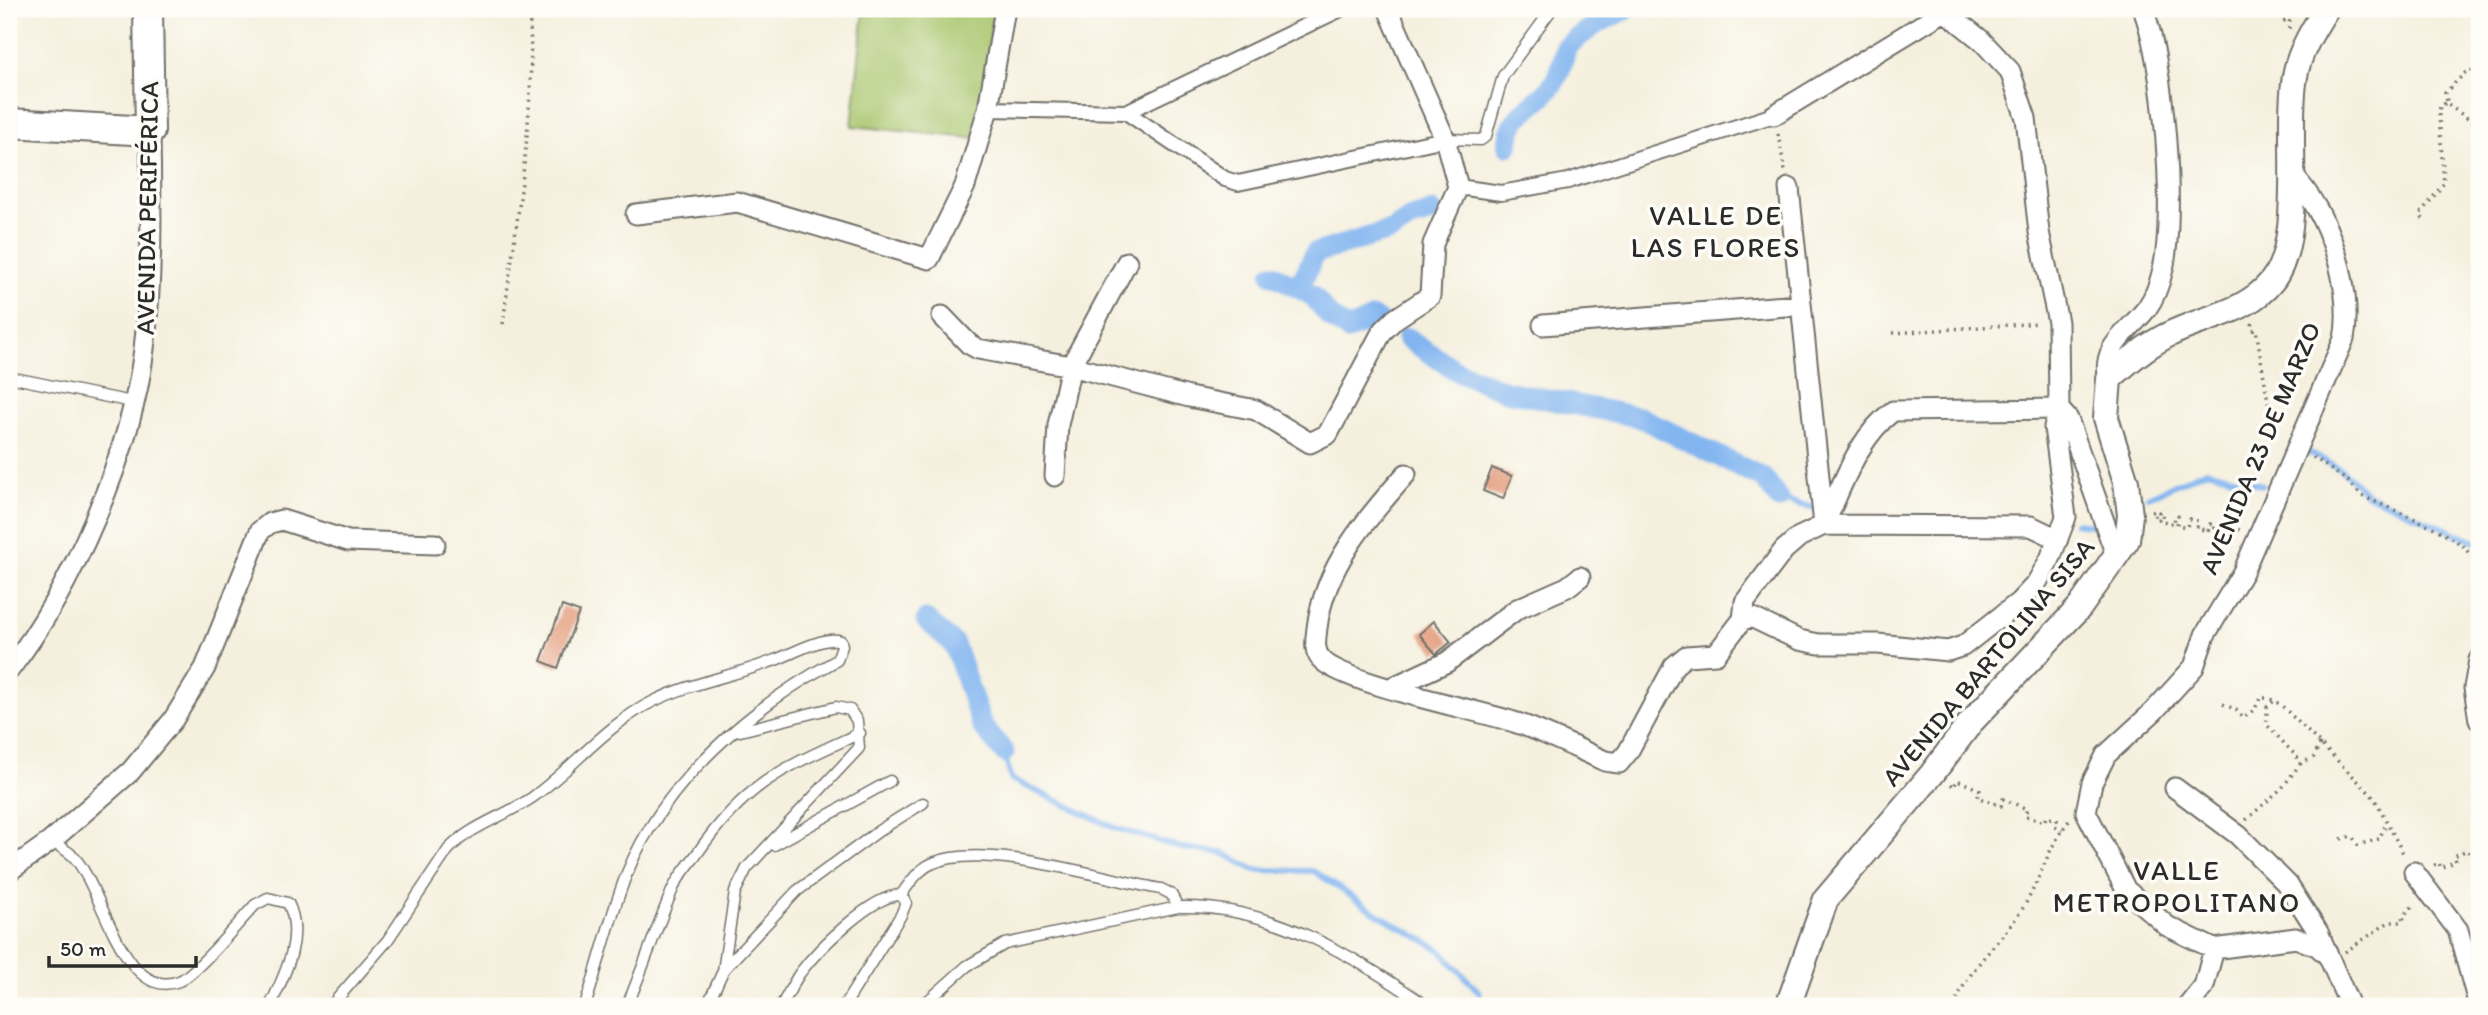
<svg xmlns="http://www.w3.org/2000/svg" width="2488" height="1015" font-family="Itim,sans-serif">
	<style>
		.green { fill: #a7c46b; stroke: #69784b; stroke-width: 2 }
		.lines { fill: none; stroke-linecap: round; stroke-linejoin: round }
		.stream { stroke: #83b6f0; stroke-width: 6 }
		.canal { stroke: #83b6f0; stroke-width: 21 }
		.building { fill: #e19370 }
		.service-casing { stroke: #72706a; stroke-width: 13 }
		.pedestrian-casing { stroke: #72706a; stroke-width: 18 }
		.minor-casing { stroke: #72706a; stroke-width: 23 }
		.tertiary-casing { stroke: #72706a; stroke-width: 28 }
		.secondary-casing { stroke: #72706a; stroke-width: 32 }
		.path { stroke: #72706a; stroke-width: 3.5; stroke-dasharray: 2 5; stroke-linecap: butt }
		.service { stroke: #fff; stroke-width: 10 }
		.pedestrian { stroke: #fff; stroke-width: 14 }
		.minor { stroke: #fff; stroke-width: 19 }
		.tertiary { stroke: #fff; stroke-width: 24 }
		.secondary { stroke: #fff; stroke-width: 28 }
		.labels { text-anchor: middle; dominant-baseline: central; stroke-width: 7; stroke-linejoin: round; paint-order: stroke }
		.street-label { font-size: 26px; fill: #2b2b2b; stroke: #fdfcf7 }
		.neighbourhood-label { font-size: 28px; letter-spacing: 2px; fill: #2b2b2b; stroke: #fdfcf7 }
	</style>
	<rect width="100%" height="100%" fill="#fdfcf7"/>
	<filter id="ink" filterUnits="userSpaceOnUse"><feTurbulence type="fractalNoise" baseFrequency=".0143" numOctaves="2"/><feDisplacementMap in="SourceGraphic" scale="14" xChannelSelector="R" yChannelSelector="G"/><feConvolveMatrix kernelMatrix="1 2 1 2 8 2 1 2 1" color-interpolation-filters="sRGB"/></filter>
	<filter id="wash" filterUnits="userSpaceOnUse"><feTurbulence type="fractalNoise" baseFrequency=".00686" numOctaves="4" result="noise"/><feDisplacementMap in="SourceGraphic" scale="28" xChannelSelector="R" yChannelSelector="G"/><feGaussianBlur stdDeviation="1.57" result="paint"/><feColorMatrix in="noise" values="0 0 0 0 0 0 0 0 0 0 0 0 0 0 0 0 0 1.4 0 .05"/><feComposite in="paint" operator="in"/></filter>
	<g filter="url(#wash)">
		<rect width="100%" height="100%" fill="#f5f0de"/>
		<path class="green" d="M 864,9 L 993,9 L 980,139 L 852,126 Z"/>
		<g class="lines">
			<path class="stream" d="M 2303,449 L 2340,469 L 2367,494 L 2479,544
				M 2148,497 L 2207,470 L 2262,485
				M 1779,499 L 1814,508
				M 2075,523 L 2091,525
				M 1004,752 L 1011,779 L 1115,828 L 1182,848 L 1223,853 L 1255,870 L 1314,871 L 1376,913 L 1439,949 L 1480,993"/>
			<path class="canal" d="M 1508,146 C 1510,113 1532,110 1550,88 C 1559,77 1564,59 1566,46 L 1596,24 L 1626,9
				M 1272,274 L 1313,296 L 1329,316 L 1348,330 L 1374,318 L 1379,321
				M 1293,285 L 1303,279 L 1315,253 L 1393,230 L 1411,218 L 1432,212
				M 1407,338 L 1455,370 L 1505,391 L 1639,417 L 1763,478 L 1779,499
				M 926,620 L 954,644 L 982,726 L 1004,752"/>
		</g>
		<g id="blocks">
			<path class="building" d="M 1492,468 L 1512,476 L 1503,499 L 1483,491 Z
				M 562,606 L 579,612 L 558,668 L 541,661 Z
				M 1434,621 L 1451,642 L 1436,654 L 1419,634 Z"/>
		</g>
	</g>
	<g filter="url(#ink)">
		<use href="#blocks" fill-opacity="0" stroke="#72706a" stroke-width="2"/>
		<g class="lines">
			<g class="service-casing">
				<path id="service" d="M 1445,139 L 1481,140 L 1486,136 L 1503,76 L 1552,9
					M 9,377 L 132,402
					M 51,841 C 58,846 67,850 73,856 C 102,885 123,1003 179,981 C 196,974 240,921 255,905 L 268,898 L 288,903 C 305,937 284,976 270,1006
					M 774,845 L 890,781
					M 901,895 C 909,884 918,870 931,864 C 983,840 1104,879 1161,889 L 1171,894 L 1178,907
					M 723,970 L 797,891 L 880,830 L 923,803
					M 331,1006 L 387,941 L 448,850 C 471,825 506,816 533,797 C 574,767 608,723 654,701 C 693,682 735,676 775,660 C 792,654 824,635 841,641 L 842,646 L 837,660 C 751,707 665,780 627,873 C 610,916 599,963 585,1006
					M 627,1006 C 643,968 656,929 672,891 C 677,877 690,864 699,851 C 748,781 784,768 860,733
					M 707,1006 L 723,971 L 735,892 L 747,868 L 859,748 L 857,721 L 850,710 L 836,707 L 740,731
					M 781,1006 C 788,995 793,983 800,973 C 817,950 873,894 901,895
					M 844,1006 L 901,915 L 906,903 L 901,895
					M 922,1006 L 967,966 L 1005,944 L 1178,907 C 1271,904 1353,956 1427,1006"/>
			</g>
			<g class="pedestrian-casing">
				<path id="pedestrian" d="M 988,109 L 1126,112 L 1341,9
					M 1126,112 L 1225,179 L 1238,183 L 1445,139
					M 1458,187 L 1501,193 L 1568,181 L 1774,115"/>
			</g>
			<g class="minor-casing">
				<path id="minor" d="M 1942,9 L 1981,40 L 2010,71 L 2026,118 L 2039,232 L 2058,322 L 2059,409 L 2068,419 L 2117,558
					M 1774,115 L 1948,9
					M 2291,174 C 2328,209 2354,289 2344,339 L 2243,572 L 2205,635 L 2194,667 L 2153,712 L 2106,755 L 2092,783 L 2086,812 L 2126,890 L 2167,926 L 2214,949 L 2296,938 L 2317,946 L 2326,954
					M 1789,188 L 1824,525
					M 636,214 L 737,202 L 929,259 L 965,186 L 988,109 L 1005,9
					M 942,316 L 969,344 L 978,349 L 1071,366 L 1189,397 L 1256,410 L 1310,443 L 1328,434 L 1382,332 L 1395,319 L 1430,296 L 1433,244 L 1458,187 L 1445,139 L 1388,9
					M 1543,325 L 1799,305
					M 2109,379 C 2100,347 2129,332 2147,308 C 2155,297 2160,282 2163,269 C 2176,213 2164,62 2143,9
					M 1406,474 C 1367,518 1324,567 1317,628 C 1316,639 1313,650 1321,659 C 1341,683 1479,710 1517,723 C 1547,733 1576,748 1605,761 L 1619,763 L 1628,752 L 1674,666 L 1686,656 L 1716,654 L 1743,619 L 1753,618 L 1799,640 L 1819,644 L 1878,644 L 1948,651 L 1963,646 L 2019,602 L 2036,584 L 2050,559 L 2066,517 L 2054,427 L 2059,409
					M 1055,476 L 1058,425 L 1071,366 L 1127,262
					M 1824,524 C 1843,485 1857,438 1893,411 L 2059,409
					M 1743,619 L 1745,602 L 1784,550 L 1799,537 L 1824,525 L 2031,526 L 2058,539
					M 2479,660 L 2474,688 L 2479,720
					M 9,670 C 72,590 132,450 144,349 C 153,276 151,204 150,131
					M 1391,688 L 1447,662 L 1517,609 L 1567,587 L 1580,577
					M 2175,788 L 2238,835 L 2288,885 L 2318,932 L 2350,1006
					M 9,871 L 51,841 L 131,771 L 173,720 L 205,668 L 260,531 L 270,523 L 282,520 L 348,541 L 435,544
					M 2414,872 L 2458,930 L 2479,1006
					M 2188,1006 L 2204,986 L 2214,949"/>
			</g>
			<g class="tertiary-casing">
				<path id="tertiary" d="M 1788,1006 L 1826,899 L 1932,774 L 1971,722 L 2080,607 L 2127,540 L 2130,515 L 2126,482 L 2106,418 L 2109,379 C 2126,363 2143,348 2164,337 C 2200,317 2245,315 2272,281 C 2306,239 2284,126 2296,71 C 2301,49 2314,28 2326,9"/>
			</g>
			<g class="secondary-casing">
				<path id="secondary" d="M 9,123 L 150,131 L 148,9"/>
			</g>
			<path class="path" d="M 2274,9 L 2278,9
				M 2283,9 L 2280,18 L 2284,21 L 2290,15 L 2289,29
				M 2479,68 L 2465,73 L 2445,93 L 2448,105 L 2479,126
				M 1778,134 L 1785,171
				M 2476,213 L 2479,203
				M 2423,219 L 2420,214 L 2444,183 L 2439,116 L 2440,106 L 2446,103
				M 2251,323 L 2253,330 L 2256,329 L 2274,437 L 2280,438
				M 503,324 C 516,220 537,113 529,9
				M 1893,333 L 2039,323
				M 2313,457 L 2349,482 L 2362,496 L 2431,526 L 2461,544 L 2470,554 L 2479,557
				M 2152,512 L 2155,511 L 2155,519 L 2159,519 L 2159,512 L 2162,512 L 2163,521 L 2174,524 L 2175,516 L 2178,516 L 2177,525 L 2187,527 L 2189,519 L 2198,521 L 2197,528 L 2208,531 L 2210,524 L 2215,525 L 2214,532 L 2225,534 L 2226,528 L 2240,530
				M 2223,704 L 2236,710 L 2243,718 L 2255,709 L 2260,698 L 2269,698 L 2281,705 L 2364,787 L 2375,799 L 2404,855
				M 2300,764 L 2314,757 L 2321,742
				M 1951,784 L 1954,787 L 1957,780 L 1980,790 L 1977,797 L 2001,806 L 2003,799 L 2027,809 L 2025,816 L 2044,822 L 2046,817 L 2057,820 L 2055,826 L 2062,830
				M 2246,820 L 2282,788 L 2300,764 L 2297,757 L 2267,725 L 2267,707 L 2274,701
				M 2341,839 L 2352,836 L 2358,845 L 2379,839 L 2387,822
				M 2479,839 L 2479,841
				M 2434,866 L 2439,863 L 2441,868 L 2456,861 L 2454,856 L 2467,850 L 2470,854 L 2479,847
				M 2345,952 L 2389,922 L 2403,922 L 2404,915 L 2415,904
				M 1954,1006 C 1968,968 2001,942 2023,908 C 2040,881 2048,846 2069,821"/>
			<use href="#service" class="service"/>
			<use href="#pedestrian" class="pedestrian"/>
			<use href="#minor" class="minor"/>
			<use href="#tertiary" class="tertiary"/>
			<use href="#secondary" class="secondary"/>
		</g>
	</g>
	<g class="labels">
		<g class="street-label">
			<text transform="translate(147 208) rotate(-89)">AVENIDA PERIFÉRICA</text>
			<text transform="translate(2260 448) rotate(-67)">AVENIDA 23 DE MARZO</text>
			<text transform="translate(1988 662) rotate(-50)">AVENIDA BARTOLINA SISA</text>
		</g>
		<g class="neighbourhood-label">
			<text x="1716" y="215">VALLE DE<tspan x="1716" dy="32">LAS FLORES</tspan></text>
			<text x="2177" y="870">VALLE<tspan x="2177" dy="32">METROPOLITANO</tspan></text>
		</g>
	</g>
	<rect width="2488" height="1015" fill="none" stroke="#fdfcf7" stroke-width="35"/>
	<path d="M49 956v10h147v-10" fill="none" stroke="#2b2b2b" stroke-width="3.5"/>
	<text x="60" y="956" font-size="21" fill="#2b2b2b" stroke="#fdfcf7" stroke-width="5" paint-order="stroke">50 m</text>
</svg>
